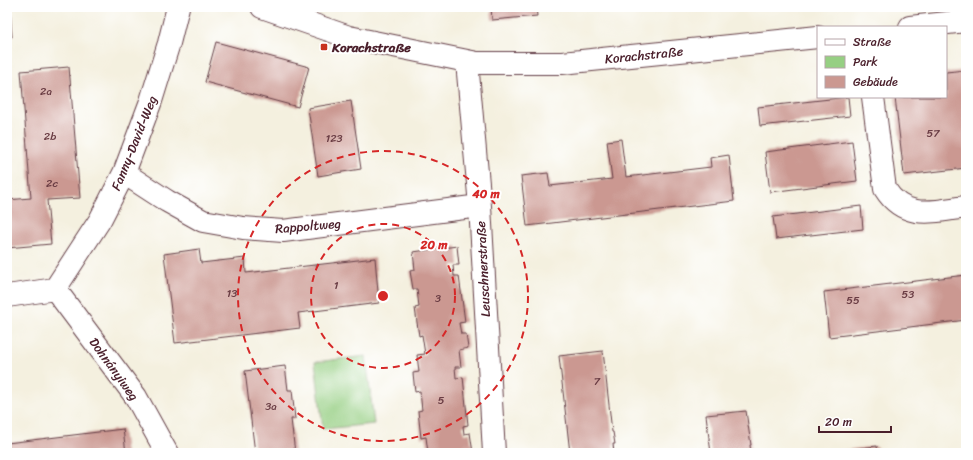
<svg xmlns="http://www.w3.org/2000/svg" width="973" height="460" font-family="Sriracha,sans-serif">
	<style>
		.green { fill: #96cf83; stroke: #707757 }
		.building { fill: #cb9891 }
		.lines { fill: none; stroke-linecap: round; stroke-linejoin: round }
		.minor-casing { stroke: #643e46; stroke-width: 24 }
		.minor { stroke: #fff; stroke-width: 22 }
		.ring { fill: none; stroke: #d62828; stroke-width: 2; stroke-dasharray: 7 5 }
		.poi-dot { fill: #c8321e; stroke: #fff; stroke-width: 1.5 }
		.labels { text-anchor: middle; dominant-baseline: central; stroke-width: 4; stroke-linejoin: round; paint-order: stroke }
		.number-label { font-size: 11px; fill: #6a3d44 }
		.poi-label { font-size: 13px; font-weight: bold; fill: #4a1f2b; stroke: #fff; text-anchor: start }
		.street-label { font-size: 13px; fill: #4a1f2b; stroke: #fff }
		.centre { fill: #d62828; stroke: #fff; stroke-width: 2 }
		.ring-label { font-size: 12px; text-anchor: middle; font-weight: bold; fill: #d62828; stroke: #fff; stroke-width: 4; stroke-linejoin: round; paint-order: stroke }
	</style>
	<rect width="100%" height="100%" fill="#fff"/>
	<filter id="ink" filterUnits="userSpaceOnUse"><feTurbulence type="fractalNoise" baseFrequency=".025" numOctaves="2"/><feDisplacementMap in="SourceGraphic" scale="8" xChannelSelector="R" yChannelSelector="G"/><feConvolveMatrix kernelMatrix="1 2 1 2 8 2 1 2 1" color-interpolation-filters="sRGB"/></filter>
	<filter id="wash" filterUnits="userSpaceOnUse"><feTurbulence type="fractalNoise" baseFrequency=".012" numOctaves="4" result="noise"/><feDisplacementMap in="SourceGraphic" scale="16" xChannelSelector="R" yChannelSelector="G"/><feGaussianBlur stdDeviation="0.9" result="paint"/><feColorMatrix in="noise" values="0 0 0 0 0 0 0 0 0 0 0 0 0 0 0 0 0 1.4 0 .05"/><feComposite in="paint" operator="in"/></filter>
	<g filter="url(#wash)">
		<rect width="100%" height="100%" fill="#f4f0df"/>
		<path class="green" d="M 366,356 L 374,424 L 323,429 L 315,362 Z"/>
		<g id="blocks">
			<path class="building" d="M 7,7 L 10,7 L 12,37 L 7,38 Z
				M 491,7 L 536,7 L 537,16 L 492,20 Z
				M 216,42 L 309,67 L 298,107 L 205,82 Z
				M 69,67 L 80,198 L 47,200 L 51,244 L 7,248 L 7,200 L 31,198 L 21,71 Z
				M 966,70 L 966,168 L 904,175 L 895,97 L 946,97 L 946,72 Z
				M 848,97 L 850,116 L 760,126 L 758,107 Z
				M 351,101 L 361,169 L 318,176 L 308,108 Z
				M 621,139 L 626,177 L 711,167 L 710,158 L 729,155 L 734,201 L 527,226 L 521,176 L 548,173 L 550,186 L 612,179 L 607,141 Z
				M 852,141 L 857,181 L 770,192 L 765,152 Z
				M 861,206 L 863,229 L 776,239 L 773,217 Z
				M 457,246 L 459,265 L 453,265 L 454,276 L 459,276 L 465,322 L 459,323 L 461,334 L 466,334 L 468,348 L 459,350 L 461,367 L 455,367 L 456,378 L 463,377 L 468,425 L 463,426 L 464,434 L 470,433 L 473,453 L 428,453 L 426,437 L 421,438 L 418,411 L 422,410 L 420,391 L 415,392 L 413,373 L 419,372 L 417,355 L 425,354 L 422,335 L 419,336 L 415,308 L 419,307 L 417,289 L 413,289 L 410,271 L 415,270 L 413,252 Z
				M 199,249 L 201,263 L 245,258 L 246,273 L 375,258 L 379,303 L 298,313 L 300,328 L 175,343 L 164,254 Z
				M 966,275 L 966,320 L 829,337 L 824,292 Z
				M 603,351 L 612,432 L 613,432 L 615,444 L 613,444 L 614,453 L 570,453 L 559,356 Z
				M 285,366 L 288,390 L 292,390 L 295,419 L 291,419 L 295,453 L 255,453 L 245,371 Z
				M 746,411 L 751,445 L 750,445 L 751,453 L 711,453 L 706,415 Z
				M 123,429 L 126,453 L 7,453 L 7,443 Z
				M 877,446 L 878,453 L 835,453 L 835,451 Z"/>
		</g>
	</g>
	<g filter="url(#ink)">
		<use href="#blocks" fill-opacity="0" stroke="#643e46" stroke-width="1"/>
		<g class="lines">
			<g class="minor-casing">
				<path id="minor" d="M 262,7 L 349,37 L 477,63 L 562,63 L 818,37
					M 910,27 L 966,21
					M 467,62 L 480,206 L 494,453
					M 873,97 L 885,189 C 905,221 934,211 966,207
					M 124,173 L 167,201 L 203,221 L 243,228 L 283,231 L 480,206
					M 55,289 L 136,397 L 167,453
					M 7,296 L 55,289 L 100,220 L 124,173 L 151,101 L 169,43 L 178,7"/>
			</g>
			<use href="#minor" class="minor"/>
		</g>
	</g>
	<g class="ring">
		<circle cx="383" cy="296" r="72"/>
		<circle cx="383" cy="296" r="145"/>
	</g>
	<rect class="poi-dot" x="320" y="43" width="8" height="8" rx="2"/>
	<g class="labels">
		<g class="number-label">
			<text x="46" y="91">2a</text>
			<text x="933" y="133">57</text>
			<text x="50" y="136">2b</text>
			<text x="334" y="138">123</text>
			<text x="52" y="183">2c</text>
			<text x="336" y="285">1</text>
			<text x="232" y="293">13</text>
			<text x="908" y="294">53</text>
			<text x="438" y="298">3</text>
			<text x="853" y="300">55</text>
			<text x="597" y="381">7</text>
			<text x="441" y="400">5</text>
			<text x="271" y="406">3a</text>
		</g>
		<g class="poi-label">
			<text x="332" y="47">Korachstraße</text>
		</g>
		<g class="street-label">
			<text transform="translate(644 55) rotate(-6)">Korachstraße</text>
			<text transform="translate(134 143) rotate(-68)">Fanny-David-Weg</text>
			<text transform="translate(308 226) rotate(-5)">Rappoltweg</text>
			<text transform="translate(483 269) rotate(-93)">Leuschnerstraße</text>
			<text transform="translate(114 369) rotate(54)">Dohnányiweg</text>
		</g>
	</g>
	<circle cx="383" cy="296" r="6" class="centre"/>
	<g class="ring-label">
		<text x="486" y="198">40 m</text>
		<text x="434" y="249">20 m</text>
	</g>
	<rect width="973" height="460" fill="none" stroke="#fff" stroke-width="24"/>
	<rect x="817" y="26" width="130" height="72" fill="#ffffff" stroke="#b7a5aa"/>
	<rect x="825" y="39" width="20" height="6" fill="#ffffff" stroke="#b7a5aa"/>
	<text x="853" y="46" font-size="12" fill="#4a1f2b">Straße</text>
	<rect x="825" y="56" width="20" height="12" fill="#96cf83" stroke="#b7a5aa"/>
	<text x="853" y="66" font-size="12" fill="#4a1f2b">Park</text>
	<rect x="825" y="76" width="20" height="12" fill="#cb9891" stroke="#b7a5aa"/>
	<text x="853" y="86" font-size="12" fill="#4a1f2b">Gebäude</text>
	<path d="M819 426v6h72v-6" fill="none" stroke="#4a1f2b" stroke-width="2"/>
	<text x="825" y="426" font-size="12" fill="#4a1f2b" stroke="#ffffff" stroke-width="3" paint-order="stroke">20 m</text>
</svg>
